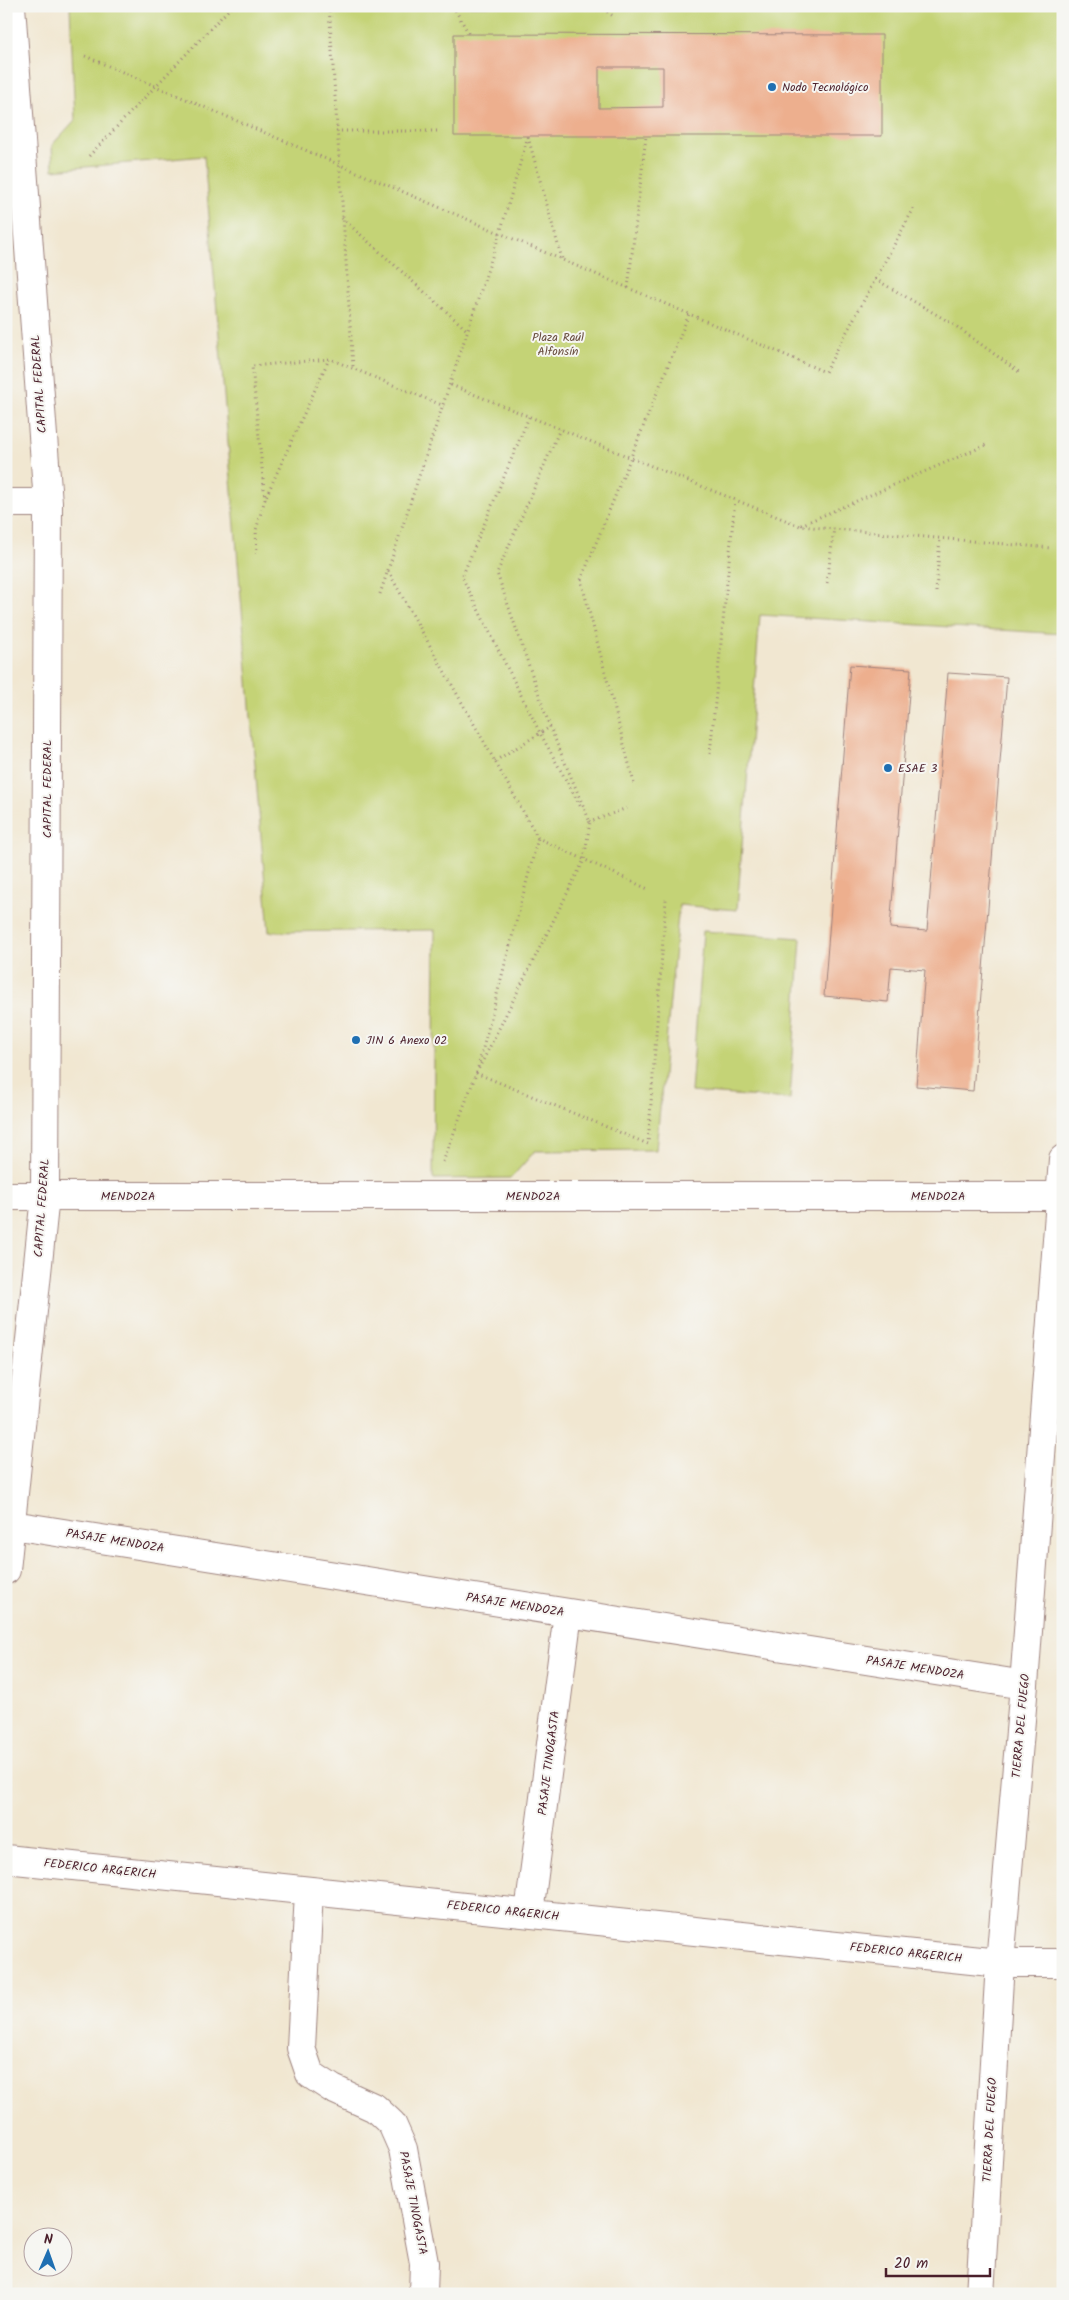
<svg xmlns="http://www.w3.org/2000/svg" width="1069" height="2300" font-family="Kalam,sans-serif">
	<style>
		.green { fill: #c4d376; stroke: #877950 }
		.building { fill: #edaf8e; fill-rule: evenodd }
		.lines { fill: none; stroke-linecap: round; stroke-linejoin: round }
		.minor-casing { stroke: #9e837e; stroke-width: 30 }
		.path { stroke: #9e837e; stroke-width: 3; stroke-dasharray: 1 4; stroke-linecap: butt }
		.minor { stroke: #fff; stroke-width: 28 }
		.poi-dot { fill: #1f6fb2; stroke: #f6f6f2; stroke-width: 2 }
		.labels { text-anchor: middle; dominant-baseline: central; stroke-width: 4; stroke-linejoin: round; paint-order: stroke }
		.poi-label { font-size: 12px; fill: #4a1f2b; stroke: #f6f6f2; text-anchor: start }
		.park-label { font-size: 12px; fill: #684c3e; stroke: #f6f6f2 }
		.street-label { font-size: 12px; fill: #4a1f2b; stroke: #f6f6f2 }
	</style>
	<rect width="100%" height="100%" fill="#f6f6f2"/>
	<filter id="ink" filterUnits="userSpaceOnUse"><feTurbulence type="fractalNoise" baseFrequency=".02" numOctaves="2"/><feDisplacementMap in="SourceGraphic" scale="10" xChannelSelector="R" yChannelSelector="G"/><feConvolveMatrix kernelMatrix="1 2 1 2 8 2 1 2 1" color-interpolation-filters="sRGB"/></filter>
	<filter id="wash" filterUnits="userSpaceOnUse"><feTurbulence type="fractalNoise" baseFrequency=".0096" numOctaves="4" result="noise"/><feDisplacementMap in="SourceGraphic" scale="20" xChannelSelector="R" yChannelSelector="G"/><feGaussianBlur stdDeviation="1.12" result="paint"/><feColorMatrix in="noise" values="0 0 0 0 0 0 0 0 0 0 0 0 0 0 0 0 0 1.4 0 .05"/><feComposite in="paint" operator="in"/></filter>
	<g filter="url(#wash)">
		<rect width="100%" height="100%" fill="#f1e7d1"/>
		<path class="green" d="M 70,6 L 1063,6 L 1063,420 L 1059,460 L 1063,464 L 1063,634 L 760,615 L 737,910 L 679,905 L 656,1150 L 535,1151 L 511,1178 L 433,1179 L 435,930 L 269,932 L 204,156 L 53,170 L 52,145 L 75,120 Z
			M 703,931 L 801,938 L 790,1099 L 691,1092 Z"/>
		<g id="blocks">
			<path class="building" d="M 454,34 L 882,35 L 882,136 L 454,136 ZM 599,67 L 663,67 L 663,107 L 599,108 Z
				M 850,665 L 911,669 L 890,928 L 927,931 L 948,673 L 1007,677 L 973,1091 L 916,1086 L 925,970 L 891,967 L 888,1002 L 824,996 Z"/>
		</g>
	</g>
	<g filter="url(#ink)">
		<use href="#blocks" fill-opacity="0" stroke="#9e837e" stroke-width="1"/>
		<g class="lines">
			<g class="minor-casing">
				<path id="minor" d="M 6,503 L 48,503
					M 6,1196 L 1063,1196
					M 6,1524 L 1024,1685
					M 6,1570 L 45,1196 L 48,503 L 11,6
					M 6,1859 L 1000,1963 L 1063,1963
					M 309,1892 L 301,2048 L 310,2074 L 333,2089 L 375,2108 L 392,2124 L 403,2149 L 424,2263 L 423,2294
					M 529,1913 L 568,1613
					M 980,2294 L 1000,1963 L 1024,1685 L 1063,1159"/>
			</g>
			<path class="path" d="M 329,6 L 353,367
				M 453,6 L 469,34
				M 599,6 L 613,16
				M 85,56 L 825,372 L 914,208
				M 336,131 L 439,131
				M 528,137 L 562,259
				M 89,156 L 232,6
				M 342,218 L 468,331
				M 875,279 L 953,324 L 1019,372
				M 628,288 L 646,136
				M 451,385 L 800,526 L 1051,548
				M 529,417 L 462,577 L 540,733 L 582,809
				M 265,499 L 252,366 L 330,359 L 444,406
				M 801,525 L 986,445
				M 257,554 L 256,530 L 265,499 L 329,359
				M 388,571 L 538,838 L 648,889
				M 827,583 L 834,528
				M 936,592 L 940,538
				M 380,594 L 500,233 L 528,136
				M 710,754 L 735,500
				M 495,761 L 550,727
				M 634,783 L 581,580 L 689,314
				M 589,821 L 590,822 L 627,808
				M 478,1067 L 538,838
				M 476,1073 L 648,1144 L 666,899
				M 443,1162 L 476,1074 L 584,860 L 590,822 L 550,727 L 497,573 L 560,429"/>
			<use href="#minor" class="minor"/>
		</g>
	</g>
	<g class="poi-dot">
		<circle cx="772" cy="87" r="5"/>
		<circle cx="888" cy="768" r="5"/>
		<circle cx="356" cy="1040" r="5"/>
	</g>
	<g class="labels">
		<g class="poi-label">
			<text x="782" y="87">Nodo Tecnológico</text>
			<text x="898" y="768">ESAE 3</text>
			<text x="366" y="1040">JIN 6 Anexo 02</text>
		</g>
		<g class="park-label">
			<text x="558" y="337">Plaza Raúl<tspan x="558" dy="14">Alfonsín</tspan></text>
		</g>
		<g class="street-label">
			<text transform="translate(39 384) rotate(-94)">CAPITAL FEDERAL</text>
			<text transform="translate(47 789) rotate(-90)">CAPITAL FEDERAL</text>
			<text x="128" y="1196">MENDOZA</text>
			<text x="533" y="1196">MENDOZA</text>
			<text x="938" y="1196">MENDOZA</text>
			<text transform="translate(42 1208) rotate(-86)">CAPITAL FEDERAL</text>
			<text transform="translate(115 1541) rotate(9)">PASAJE MENDOZA</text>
			<text transform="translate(515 1605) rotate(9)">PASAJE MENDOZA</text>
			<text transform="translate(915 1668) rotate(9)">PASAJE MENDOZA</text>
			<text transform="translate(1021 1726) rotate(-85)">TIERRA DEL FUEGO</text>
			<text transform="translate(549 1763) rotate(-83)">PASAJE TINOGASTA</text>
			<text transform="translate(100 1869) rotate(6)">FEDERICO ARGERICH</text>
			<text transform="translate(503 1911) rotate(6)">FEDERICO ARGERICH</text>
			<text transform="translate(906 1953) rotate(6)">FEDERICO ARGERICH</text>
			<text transform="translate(990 2130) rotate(-87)">TIERRA DEL FUEGO</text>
			<text transform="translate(413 2203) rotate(79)">PASAJE TINOGASTA</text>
		</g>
	</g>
	<rect width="1069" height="2300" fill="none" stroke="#f6f6f2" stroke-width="25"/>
	<g transform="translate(48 2252) rotate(2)"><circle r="24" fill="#f6f6f2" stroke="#b1a0a2"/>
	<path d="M0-4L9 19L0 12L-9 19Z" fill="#1f6fb2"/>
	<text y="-8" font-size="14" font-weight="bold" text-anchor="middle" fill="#4a1f2b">N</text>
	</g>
	<path d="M886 2268v8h104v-8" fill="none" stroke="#4a1f2b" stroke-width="2.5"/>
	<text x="894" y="2268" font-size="15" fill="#4a1f2b" stroke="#f6f6f2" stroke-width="4" paint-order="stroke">20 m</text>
</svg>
